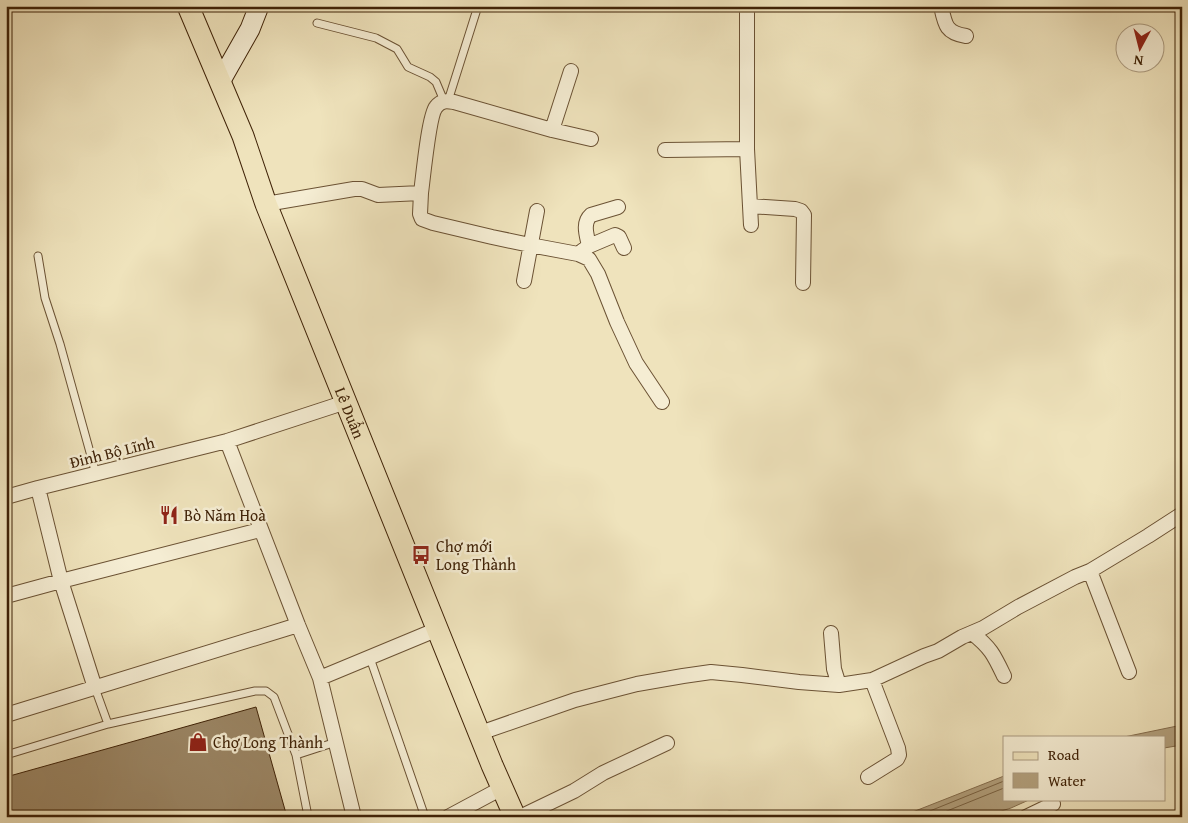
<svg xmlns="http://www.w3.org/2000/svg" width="1188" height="823" font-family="'Gentium Book Plus',serif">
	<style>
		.water { fill: #b3a17e; stroke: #856e4e }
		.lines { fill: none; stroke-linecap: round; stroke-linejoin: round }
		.shore { stroke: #796242; stroke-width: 1 }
		.building { fill: #9b8665; stroke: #3f2207 }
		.service-casing { stroke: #6b5234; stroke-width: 9 }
		.minor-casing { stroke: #6b5234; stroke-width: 16 }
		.secondary-casing { stroke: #3f2207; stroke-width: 21 }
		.primary-casing { stroke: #3f2207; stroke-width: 23 }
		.service { stroke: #f5edd3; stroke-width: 7 }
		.minor { stroke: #f5edd3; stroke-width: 14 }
		.secondary { stroke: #f5edd3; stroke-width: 19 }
		.primary { stroke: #efe3bc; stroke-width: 21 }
		.labels { text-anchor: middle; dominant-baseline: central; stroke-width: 5; stroke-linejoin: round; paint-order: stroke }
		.street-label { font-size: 16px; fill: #3f2207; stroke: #f5edd3 }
		.poi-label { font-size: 16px; fill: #3f2207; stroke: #f5edd3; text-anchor: start }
	</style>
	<rect width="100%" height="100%" fill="#efe3bc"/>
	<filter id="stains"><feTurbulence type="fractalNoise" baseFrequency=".004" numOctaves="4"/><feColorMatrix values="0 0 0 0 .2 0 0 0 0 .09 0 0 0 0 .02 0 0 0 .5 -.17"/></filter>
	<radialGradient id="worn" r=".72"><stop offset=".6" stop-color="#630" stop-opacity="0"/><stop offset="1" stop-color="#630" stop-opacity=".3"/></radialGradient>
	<path class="water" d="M 1182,725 L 1182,745 L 1164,748 L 1164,737 L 1124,737 Z
		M 1004,776 L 1004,799 L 1031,799 L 1011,808 L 982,817 L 891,817 L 905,815 Z
		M 729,811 L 861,817 L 710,817 Z"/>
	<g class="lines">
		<path class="shore" d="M 915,817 L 1004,781
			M 932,817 L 1004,788"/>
	</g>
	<path class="building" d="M 256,707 L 287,817 L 6,817 L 6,777 Z"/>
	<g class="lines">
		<g class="service-casing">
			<path id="service" d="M 317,23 L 376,38 L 397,49 L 408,67 L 430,77 L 436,82 L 444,101
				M 448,101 L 478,6
				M 38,256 L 45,298 L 60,344 L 96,474
				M 370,658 L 425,817
				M 95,688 L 108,724
				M 6,755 L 108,724 L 255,691 L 266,691 L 274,697 L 296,755 L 307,811 L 306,817
				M 296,755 L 336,742"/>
		</g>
		<g class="minor-casing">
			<path id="minor" d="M 747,6 L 747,149 L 751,225
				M 941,6 C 945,25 946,33 966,36
				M 552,130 L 571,71
				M 665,150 L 747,149
				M 421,193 C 423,178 429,115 436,107 C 441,100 447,101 454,102 L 552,130 L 591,139
				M 266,204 L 354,189 L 362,189 L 378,195 L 421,193 L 420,214 L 422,219 L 433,223 L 492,237 L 530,245 L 578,254 L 589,259 L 598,274 L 617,322 L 636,363 L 662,402
				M 750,206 L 795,209 L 801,211 L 804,215 L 803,283
				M 589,246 C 587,236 582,223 591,215 L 618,207
				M 582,251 L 589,246 L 615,235 L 619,237 L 624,248
				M 524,281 L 537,211
				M 227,441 L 298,625 L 320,678 L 354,817
				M 38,488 L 61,581 L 95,688
				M 6,497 L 38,488 L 227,441 L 346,402
				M 1090,571 L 1129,672
				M 6,596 L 61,581 L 260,530
				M 831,633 L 834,669 L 839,685
				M 972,633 C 991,648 994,655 1004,676
				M 320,678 L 438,629
				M 6,715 L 298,625
				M 480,733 L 575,700 L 637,684 L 683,676 L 711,672 L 742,675 L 799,682 L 839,685 L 872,680 L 924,656 L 938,651 L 962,637 L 983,628 L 1018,607 L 1075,577 L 1090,571 L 1148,536 L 1182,514
				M 868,777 L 897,759 L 899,755 L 898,748 L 872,680
				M 448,817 L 502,788
				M 520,817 L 574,791 L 603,773 L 667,743
				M 1026,817 L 1053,804"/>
		</g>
		<g class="secondary-casing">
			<path id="secondary" d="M 220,82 L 250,29 L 259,6"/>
		</g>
		<g class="primary-casing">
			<g id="primary">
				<path id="s1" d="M 188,6 L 243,136 L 266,204 L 492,765 L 515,817"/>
			</g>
		</g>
		<use href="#service" class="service"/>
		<use href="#minor" class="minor"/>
		<use href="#secondary" class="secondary"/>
		<use href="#primary" class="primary"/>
	</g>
	<defs>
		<g id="restaurant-bare" transform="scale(1.5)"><path d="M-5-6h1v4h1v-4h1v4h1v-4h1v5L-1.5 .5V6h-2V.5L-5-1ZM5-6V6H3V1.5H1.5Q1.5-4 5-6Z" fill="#8f2418" stroke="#f5edd3" stroke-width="2.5" paint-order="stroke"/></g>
		<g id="bus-bare" transform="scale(1.5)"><path d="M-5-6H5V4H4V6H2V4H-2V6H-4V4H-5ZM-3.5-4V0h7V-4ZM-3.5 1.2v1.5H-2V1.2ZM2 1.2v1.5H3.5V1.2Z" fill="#8f2418" stroke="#f5edd3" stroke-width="2.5" paint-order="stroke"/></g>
		<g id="shop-bare" transform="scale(1.5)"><path d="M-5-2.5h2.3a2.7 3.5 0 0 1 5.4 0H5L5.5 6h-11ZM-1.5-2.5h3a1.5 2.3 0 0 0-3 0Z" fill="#8f2418" stroke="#f5edd3" stroke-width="2.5" paint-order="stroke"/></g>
	</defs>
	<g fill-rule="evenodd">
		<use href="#restaurant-bare" x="169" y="515"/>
		<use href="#bus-bare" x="421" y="555"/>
		<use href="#shop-bare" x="198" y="742"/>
	</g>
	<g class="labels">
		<g class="street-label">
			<text stroke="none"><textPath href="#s1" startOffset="438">Lê Duẩn</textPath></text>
			<text transform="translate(112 452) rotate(-14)">Đinh Bộ Lĩnh</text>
		</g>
		<g class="poi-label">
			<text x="184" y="515">Bò Năm Hoà</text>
			<text x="436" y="546">Chợ mới<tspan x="436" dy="18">Long Thành</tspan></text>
			<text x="213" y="742">Chợ Long Thành</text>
		</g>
	</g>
	<rect width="1188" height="823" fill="none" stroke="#efe3bc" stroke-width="25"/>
	<rect x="8" y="8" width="1173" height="808" fill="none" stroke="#3f2207" stroke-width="2.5"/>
	<rect x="12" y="12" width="1163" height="798" fill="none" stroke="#3f2207"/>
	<rect x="1003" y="736" width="162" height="65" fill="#f5edd3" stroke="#ac9c81"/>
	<rect x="1013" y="752" width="25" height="8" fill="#efe3bc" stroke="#ac9c81"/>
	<text x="1048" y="760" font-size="15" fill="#3f2207">Road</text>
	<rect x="1013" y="773" width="25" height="15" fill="#b3a17e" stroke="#ac9c81"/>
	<text x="1048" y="786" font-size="15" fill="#3f2207">Water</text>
	<g transform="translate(1140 48) rotate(187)"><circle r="24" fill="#f5edd3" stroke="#ac9c81"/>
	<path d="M0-4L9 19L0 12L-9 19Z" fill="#8f2418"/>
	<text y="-8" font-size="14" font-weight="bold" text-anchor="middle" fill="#3f2207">N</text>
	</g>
	<rect width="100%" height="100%" filter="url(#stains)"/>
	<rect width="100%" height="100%" fill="url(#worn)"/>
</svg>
